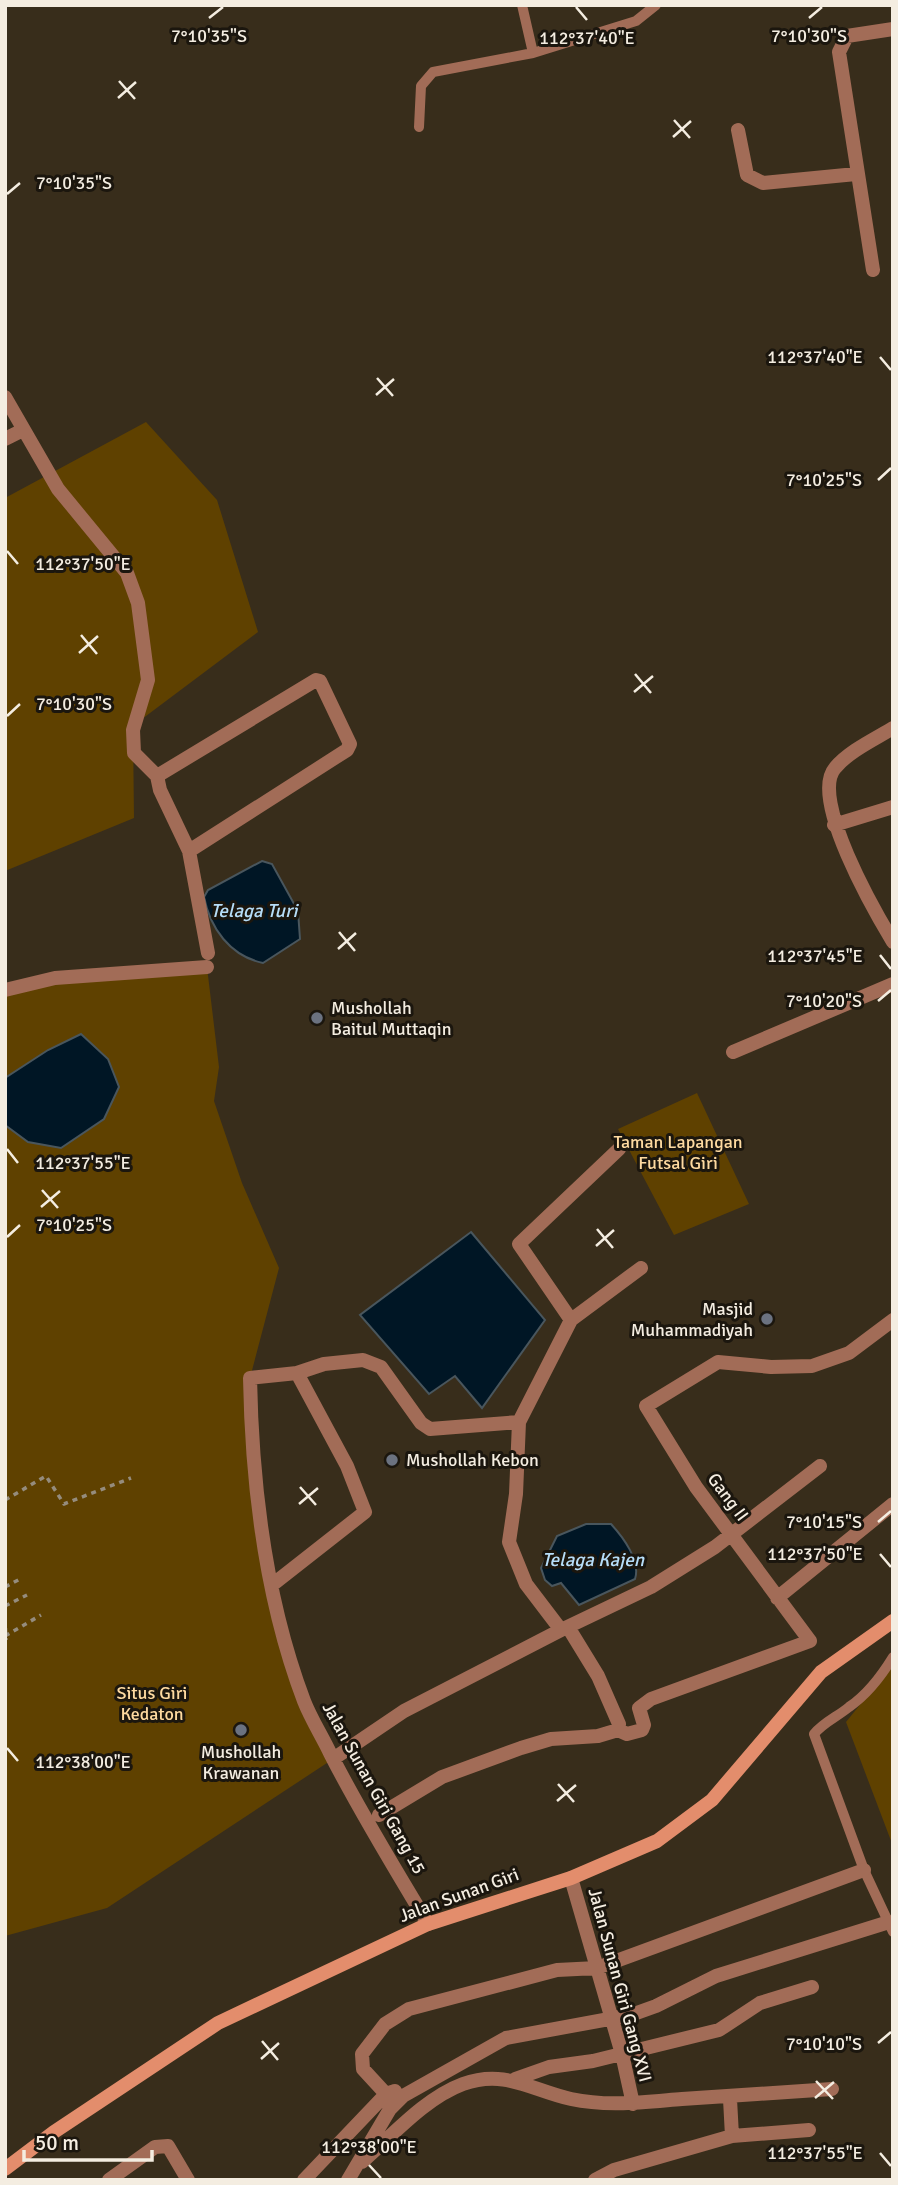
<svg xmlns="http://www.w3.org/2000/svg" width="898" height="2185" font-family="Signika,sans-serif">
	<style>
		.green { fill: #5f4100 }
		.water { fill: #001625; stroke: #49565d; stroke-width: 2 }
		.lines { fill: none; stroke-linecap: round; stroke-linejoin: round }
		.path { stroke: #958c7d; stroke-width: 3.5; stroke-dasharray: 5 5; stroke-linecap: butt }
		.service { stroke: #a26c57; stroke-width: 10 }
		.minor { stroke: #a26c57; stroke-width: 14 }
		.secondary { stroke: #e38d6c; stroke-width: 14 }
		.ticks { fill: none; stroke: #f4ede1; stroke-width: 2.5 }
		.worship-dot { fill: #6b7280; stroke: #1b160e; stroke-width: 2.5 }
		.labels { text-anchor: middle; dominant-baseline: central; stroke-width: 6; stroke-linejoin: round; paint-order: stroke }
		.poi-label { font-size: 18px; fill: #f4ede1; stroke: #1b160e; text-anchor: start }
		.park-label { font-size: 18px; fill: #fedaa0; stroke: #1b160e }
		.street-label { font-size: 18px; fill: #f4ede1; stroke: #1b160e }
		.water-label { font-size: 19px; font-style: italic; fill: #b6ddf8; stroke: #1b160e }
		.ticks-label { font-size: 18px; text-anchor: middle; fill: #f4ede1; stroke: #1b160e; stroke-width: 6; stroke-linejoin: round; paint-order: stroke }
	</style>
	<rect width="100%" height="100%" fill="#382d1b"/>
	<path class="green" d="M 146,422 L 217,500 L 258,632 L 142,719 L 133,730 L 134,818 L 5,871 L 5,498 Z
		M 207,967 L 219,1067 L 214,1101 L 242,1183 L 279,1268 L 250,1378 L 262,1534 L 283,1631 L 333,1759 L 107,1908 L 5,1936 L 5,992 L 23,984 Z
		M 697,1093 L 749,1204 L 674,1235 L 618,1129 Z
		M 893,1664 L 893,1846 L 846,1722 Z"/>
	<path class="water" d="M 262,861 L 272,864 L 298,911 L 300,939 L 263,963 C 230,956 210,928 204,897 L 208,890 Z
		M 81,1034 L 108,1059 L 119,1087 L 104,1119 L 61,1148 L 28,1142 L 5,1125 L 5,1078 L 48,1050 Z
		M 471,1232 L 545,1320 L 482,1408 L 455,1376 L 429,1394 L 360,1315 Z
		M 586,1524 L 611,1524 C 623,1537 641,1561 635,1579 L 579,1605 L 561,1583 L 552,1586 L 545,1580 L 541,1568 L 557,1536 Z"/>
	<g class="lines">
		<path class="path" d="M 5,1500 L 46,1476 L 64,1504 L 131,1478
			M 5,1587 L 20,1579
			M 5,1606 L 27,1595
			M 5,1618 L 6,1640
			M 5,1636 L 41,1615"/>
		<path class="service" d="M 522,5 L 533,53
			M 419,127 L 421,86 L 433,72 L 533,53 L 636,21 L 656,5
			M 893,1657 C 882,1675 868,1694 849,1707 C 837,1717 824,1722 814,1734 L 864,1870 L 893,1932"/>
		<path class="minor" d="M 738,130 L 747,175 L 763,183 L 856,174
			M 873,270 L 839,52 L 847,36 L 893,29
			M 5,397 L 58,489 L 127,573 L 138,603 L 148,680 L 133,730 L 134,753 L 157,776 L 160,790 L 189,851 L 208,953
			M 5,439 L 23,430
			M 893,728 C 875,739 849,751 835,768 C 809,798 875,912 893,942
			M 157,776 L 316,680 L 320,681 L 350,744 L 347,750 L 189,851
			M 834,825 L 893,807
			M 5,990 L 55,978 L 207,967
			M 733,1052 L 893,984
			M 619,1149 L 519,1244 L 571,1320 L 519,1422 L 516,1494 L 509,1542 L 526,1584 L 561,1630 L 651,1587 L 715,1547 L 820,1466
			M 571,1320 L 641,1268
			M 272,1585 L 365,1512 L 347,1466 L 297,1373
			M 777,1598 L 893,1504
			M 618,1730 L 627,1734 L 642,1730 L 644,1725 L 639,1708 L 651,1699 L 810,1641 L 696,1487 L 646,1406 L 718,1362 L 771,1367 L 812,1366 L 849,1353 L 893,1320
			M 333,1759 L 404,1711 L 561,1630
			M 379,1815 L 442,1777 L 521,1748 L 551,1739 L 598,1736 L 618,1730 L 619,1724 L 598,1676 L 568,1627
			M 571,1878 L 622,2054 L 633,2104
			M 428,1924 C 394,1867 360,1812 330,1753 C 322,1736 311,1719 304,1701 C 265,1598 252,1487 250,1378 L 297,1373 L 324,1364 L 363,1360 L 381,1367 L 421,1423 L 430,1429 L 519,1422
			M 515,2079 L 549,2067 L 593,2061 L 719,2030 L 760,2003 L 812,1987
			M 386,2094 L 363,2069 L 362,2054 L 385,2024 L 409,2009 L 557,1970 L 597,1968 L 864,1870
			M 732,2136 L 809,2130
			M 362,2162 C 392,2136 425,2098 463,2084 C 505,2069 531,2090 571,2099 C 608,2107 645,2102 682,2099 C 732,2096 782,2092 832,2089
			M 109,2180 L 155,2147 L 168,2146 L 188,2180
			M 304,2180 L 386,2094 L 395,2091
			M 348,2180 L 390,2109 L 403,2096 L 506,2038 L 631,2015 L 656,2006 L 716,1976 L 889,1922
			M 595,2180 L 614,2170 L 732,2136 L 730,2099"/>
		<path class="secondary" d="M 5,2169 L 54,2132 L 218,2023 L 428,1924 L 571,1878 L 657,1841 L 712,1800 L 821,1672 L 893,1621"/>
	</g>
	<path class="ticks" d="M 576,7 L 587,20M 209,18 L 223,7M 809,18 L 822,7M 119,81 L 135,99M 118,98 L 136,82M 674,120 L 690,138M 673,137 L 691,121M 7,194 L 20,183M 880,357 L 891,370M 377,378 L 393,396M 376,395 L 394,379M 878,480 L 891,468M 7,551 L 18,564M 81,635 L 97,654M 79,653 L 98,636M 635,674 L 651,693M 634,692 L 653,676M 7,716 L 20,704M 339,932 L 355,951M 338,949 L 356,933M 880,955 L 891,969M 878,1001 L 891,990M 7,1149 L 18,1163M 42,1190 L 58,1208M 41,1207 L 60,1191M 597,1229 L 613,1248M 7,1237 L 20,1225M 596,1246 L 614,1230M 300,1487 L 316,1505M 299,1504 L 318,1488M 878,1522 L 891,1511M 880,1554 L 891,1567M 7,1748 L 18,1761M 558,1784 L 574,1802M 557,1801 L 576,1785M 262,2041 L 278,2060M 878,2043 L 891,2032M 261,2059 L 279,2043M 816,2081 L 833,2099M 815,2098 L 834,2082M 880,2153 L 891,2166M 369,2165 L 381,2178"/>
	<g class="worship-dot">
		<circle cx="317" cy="1018" r="7"/>
		<circle cx="767" cy="1319" r="7"/>
		<circle cx="392" cy="1460" r="7"/>
		<circle cx="241" cy="1730" r="7"/>
	</g>
	<g class="labels">
		<g class="poi-label">
			<text x="331" y="1008">Mushollah<tspan x="331" dy="21">Baitul Muttaqin</tspan></text>
			<text x="753" y="1309" text-anchor="end">Masjid<tspan x="753" dy="21">Muhammadiyah</tspan></text>
			<text x="406" y="1460">Mushollah Kebon</text>
			<text x="241" y="1752" text-anchor="middle">Mushollah<tspan x="241" dy="21">Krawanan</tspan></text>
		</g>
		<g class="park-label">
			<text x="678" y="1142">Taman Lapangan<tspan x="678" dy="21">Futsal Giri</tspan></text>
			<text x="152" y="1693">Situs Giri<tspan x="152" dy="21">Kedaton</tspan></text>
		</g>
		<g class="street-label">
			<text transform="translate(728 1497) rotate(53)">Gang II</text>
			<text transform="translate(374 1788) rotate(61)">Jalan Sunan Giri Gang 15</text>
			<text transform="translate(459 1895) rotate(-20)">Jalan Sunan Giri</text>
			<text transform="translate(620 1985) rotate(75)">Jalan Sunan Giri Gang XVI</text>
		</g>
		<g class="water-label">
			<text x="254" y="911">Telaga Turi</text>
			<text x="593" y="1560">Telaga Kajen</text>
		</g>
	</g>
	<g class="ticks-label">
		<text x="209" y="42">7°10'35"S</text>
		<text x="809" y="42">7°10'30"S</text>
		<text x="587" y="44">112°37'40"E</text>
		<text x="74" y="189">7°10'35"S</text>
		<text x="815" y="363">112°37'40"E</text>
		<text x="824" y="486">7°10'25"S</text>
		<text x="83" y="570">112°37'50"E</text>
		<text x="74" y="710">7°10'30"S</text>
		<text x="815" y="962">112°37'45"E</text>
		<text x="824" y="1007">7°10'20"S</text>
		<text x="83" y="1169">112°37'55"E</text>
		<text x="74" y="1231">7°10'25"S</text>
		<text x="824" y="1528">7°10'15"S</text>
		<text x="815" y="1560">112°37'50"E</text>
		<text x="83" y="1768">112°38'00"E</text>
		<text x="824" y="2050">7°10'10"S</text>
		<text x="369" y="2153">112°38'00"E</text>
		<text x="815" y="2159">112°37'55"E</text>
	</g>
	<rect width="898" height="2185" fill="none" stroke="#f4ede1" stroke-width="14"/>
	<path d="M24 2150v10h128v-10" fill="none" stroke="#f4ede1" stroke-width="3.5"/>
	<text x="35" y="2150" font-size="21" fill="#f4ede1" stroke="#1b160e" stroke-width="5" paint-order="stroke">50 m</text>
</svg>
